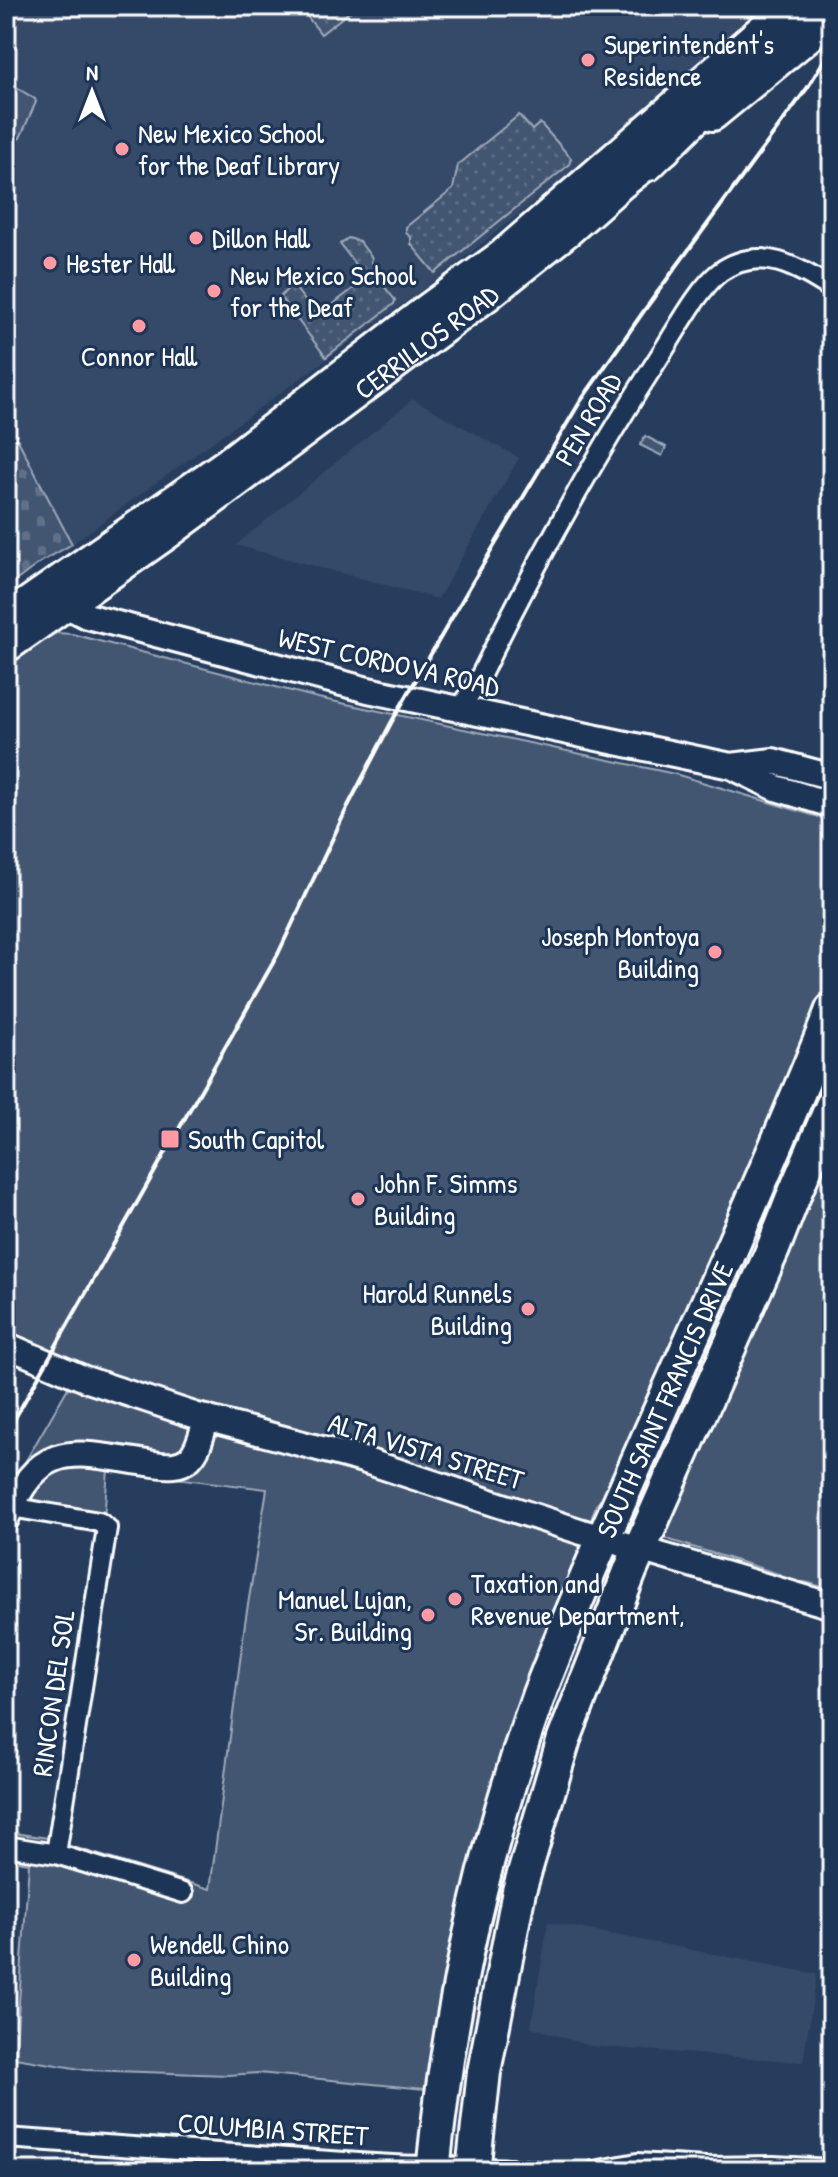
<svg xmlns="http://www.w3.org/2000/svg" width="838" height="2177" font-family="'Patrick Hand',sans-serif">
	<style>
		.built { fill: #344a68 }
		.grass { fill: url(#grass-dots); stroke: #a0aab8; stroke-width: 2 }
		.cemetery { fill: url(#cemetery-stones); stroke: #a0aab8; stroke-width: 2 }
		.park { fill: #425672; stroke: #a0aab8; stroke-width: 2 }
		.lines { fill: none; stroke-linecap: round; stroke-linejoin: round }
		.street-casing { stroke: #fff; stroke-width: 24 }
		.secondary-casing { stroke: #fff; stroke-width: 30 }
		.primary-casing { stroke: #fff; stroke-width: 34 }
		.highway-casing { stroke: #fff; stroke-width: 38 }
		.street { stroke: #1d3557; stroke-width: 18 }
		.secondary { stroke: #1d3557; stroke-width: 24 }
		.primary { stroke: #1d3557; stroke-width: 28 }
		.highway { stroke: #1d3557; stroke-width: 32 }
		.rail { stroke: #fff; stroke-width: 4 }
		.poi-dot { fill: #ff9aa2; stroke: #1d3557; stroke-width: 3 }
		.labels { text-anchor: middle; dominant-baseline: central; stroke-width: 6; stroke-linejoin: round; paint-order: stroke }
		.poi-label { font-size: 28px; fill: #fff; stroke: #1d3557; text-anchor: start }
		.street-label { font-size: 28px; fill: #fff; stroke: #1d3557 }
	</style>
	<defs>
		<pattern id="grass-dots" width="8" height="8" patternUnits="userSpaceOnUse" patternTransform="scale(2)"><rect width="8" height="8" fill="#425672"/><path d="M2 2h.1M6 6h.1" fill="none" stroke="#5e6f87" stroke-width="1.8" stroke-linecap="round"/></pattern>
		<pattern id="cemetery-stones" width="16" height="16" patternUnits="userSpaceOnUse" patternTransform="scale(2)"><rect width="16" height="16" fill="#425672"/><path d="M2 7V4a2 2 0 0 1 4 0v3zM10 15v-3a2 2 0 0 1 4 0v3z" fill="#5e6f87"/></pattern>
	</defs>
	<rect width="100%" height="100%" fill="#263d5e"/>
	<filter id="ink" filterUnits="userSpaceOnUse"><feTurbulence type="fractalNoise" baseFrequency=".0125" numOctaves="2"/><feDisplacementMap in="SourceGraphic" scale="16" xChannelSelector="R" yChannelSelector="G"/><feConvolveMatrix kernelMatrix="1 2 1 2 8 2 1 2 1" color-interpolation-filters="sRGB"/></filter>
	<g filter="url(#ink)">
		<path class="built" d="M 6,6 L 761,6 L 573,171 L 444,274 L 72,544 L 6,417 Z
			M 413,399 L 519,458 L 438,599 L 236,545 Z
			M 548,1922 L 817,1974 L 803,2062 L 590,2046 L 531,2027 Z"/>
		<path class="grass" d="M 299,6 L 357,6 L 321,34 Z
			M 519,115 L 532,130 L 540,123 L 571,158 L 569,165 L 435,273 L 411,244 L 411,237 L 406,233 L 406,227 L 453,189 L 458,165 Z
			M 348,238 L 359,241 L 372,258 L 371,261 L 380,273 L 377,277 L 395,300 L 394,304 L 326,357 L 280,297 L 292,284 L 317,316 L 366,279 L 340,244 Z"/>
		<path class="cemetery" d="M 6,417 L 72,544 L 41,562 L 6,588 Z"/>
		<path class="park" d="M 14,86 L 35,99 L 36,102 L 20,138 L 12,142 L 6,142 L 6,96 Z
			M 645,436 L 666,447 L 662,456 L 640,445 Z
			M 57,633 L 72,634 L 318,698 L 675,774 L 832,821 L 832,990 L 787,1104 L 832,1109 L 832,1591 C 824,1588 813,1583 804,1582 C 792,1582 788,1584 779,1574 L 673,1541 L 666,1538 L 663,1532 L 803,1201 L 749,1189 L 649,1396 L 606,1494 L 596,1505 L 576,1564 L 435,2090 L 258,2073 L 228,2075 L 86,2070 L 15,2058 L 29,1863 L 6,1859 L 6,1832 L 55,1839 L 67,1845 L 210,1889 L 245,1623 L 267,1489 L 108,1470 L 104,1518 L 6,1504 L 6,1495 L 69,1386 L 6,1359 L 6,661 L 40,638 Z"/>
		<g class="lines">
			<g class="street-casing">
				<path id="street" d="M 459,710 L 476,685 C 532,569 593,459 663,351 C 678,328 699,288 720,272 C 760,244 798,267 832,289
					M 11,1507 L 99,1522 L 107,1528 L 56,1854
					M 6,1846 L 56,1854 L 183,1893
					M 6,2138 C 124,2146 242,2154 359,2163 C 418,2168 477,2165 536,2171
					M 594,2171 L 637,2163 L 705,2167 L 773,2166 L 832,2169"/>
			</g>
			<g class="secondary-casing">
				<path id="secondary" d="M 52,598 L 87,616 L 368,690 L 731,766 L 776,788 L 832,805
					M 731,766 L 773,761 L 832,777
					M 6,1345 L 85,1379 L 194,1415 L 363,1460 L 582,1532 L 832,1606
					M 6,1519 C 42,1434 78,1454 154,1464 C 167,1466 180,1467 190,1458 C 200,1448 202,1431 207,1418"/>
			</g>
			<g class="primary-casing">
				<g id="primary">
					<path d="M 713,116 L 832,18"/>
					<path d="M 6,617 L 225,464 L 429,307 L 501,255 L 788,6"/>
					<path id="s1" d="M 6,648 L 168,534 L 488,296 L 569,231 L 621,185 L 666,150"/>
				</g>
			</g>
			<g class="highway-casing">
				<g id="highway">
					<path d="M 648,164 L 727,86 L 821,6"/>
					<path id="s2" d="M 433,2171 C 449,2009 484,1847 539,1694 C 559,1642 581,1590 603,1539 C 644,1447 685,1354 726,1261 C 762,1178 799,1095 832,1010"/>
					<path d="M 473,2171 L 484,2072 L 519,1891 L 564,1739 L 631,1569 L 773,1249 L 796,1190 L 832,1106"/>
				</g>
			</g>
			<use href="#street" class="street"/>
			<use href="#secondary" class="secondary"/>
			<use href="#primary" class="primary"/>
			<use href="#highway" class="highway"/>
			<path class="rail" d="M 6,1434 L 278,954 L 348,806 L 391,723 L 472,583 L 580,402 L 646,308 L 808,87 L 832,47"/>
		</g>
	</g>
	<g class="poi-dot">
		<circle cx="588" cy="60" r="8"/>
		<circle cx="122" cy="149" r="8"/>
		<circle cx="196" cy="238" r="8"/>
		<circle cx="50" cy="263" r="8"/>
		<circle cx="214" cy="291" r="8"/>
		<circle cx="139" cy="326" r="8"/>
		<circle cx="715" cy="952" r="8"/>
		<rect x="160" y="1129" width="20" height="20" rx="4"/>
		<circle cx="358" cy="1199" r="8"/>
		<circle cx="528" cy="1309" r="8"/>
		<circle cx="455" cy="1599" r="8"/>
		<circle cx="428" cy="1615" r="8"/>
		<circle cx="134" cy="1960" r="8"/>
	</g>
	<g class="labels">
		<g class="poi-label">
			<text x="604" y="44">Superintendent's<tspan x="604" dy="32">Residence</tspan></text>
			<text x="138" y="133">New Mexico School<tspan x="138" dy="32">for the Deaf Library</tspan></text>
			<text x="212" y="238">Dillon Hall</text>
			<text x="66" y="263">Hester Hall</text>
			<text x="230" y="275">New Mexico School<tspan x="230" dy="32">for the Deaf</tspan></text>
			<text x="139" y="356" text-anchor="middle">Connor Hall</text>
			<text x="699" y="936" text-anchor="end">Joseph Montoya<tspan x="699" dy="32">Building</tspan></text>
			<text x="188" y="1139">South Capitol</text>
			<text x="374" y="1183">John F. Simms<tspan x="374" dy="32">Building</tspan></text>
			<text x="512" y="1293" text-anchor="end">Harold Runnels<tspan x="512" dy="32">Building</tspan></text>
			<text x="471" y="1583">Taxation and<tspan x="471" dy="32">Revenue Department,</tspan></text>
			<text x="412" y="1599" text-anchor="end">Manuel Lujan,<tspan x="412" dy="32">Sr. Building</tspan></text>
			<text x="150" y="1944">Wendell Chino<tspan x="150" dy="32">Building</tspan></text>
		</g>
		<g class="street-label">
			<text stroke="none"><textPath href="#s1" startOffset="520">CERRILLOS ROAD</textPath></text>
			<text transform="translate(588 419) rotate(-59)">PEN ROAD</text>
			<text transform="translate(389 662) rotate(13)">WEST CORDOVA ROAD</text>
			<text stroke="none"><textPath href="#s2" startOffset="810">SOUTH SAINT FRANCIS DRIVE</textPath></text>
			<text transform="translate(426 1451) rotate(17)">ALTA VISTA STREET</text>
			<text transform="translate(53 1693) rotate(-82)">RINCON DEL SOL</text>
			<text transform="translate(273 2129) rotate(4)">COLUMBIA STREET</text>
		</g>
	</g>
	<rect width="838" height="2177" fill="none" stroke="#1d3557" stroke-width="32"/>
	<rect x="16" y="16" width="806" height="2145" fill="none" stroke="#fff" stroke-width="3" filter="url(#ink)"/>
	<g transform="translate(92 92)" stroke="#1d3557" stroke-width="6" paint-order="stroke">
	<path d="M0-6L14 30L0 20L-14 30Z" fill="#ffffff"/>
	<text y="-12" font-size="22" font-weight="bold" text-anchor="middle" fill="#ffffff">N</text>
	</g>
</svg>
